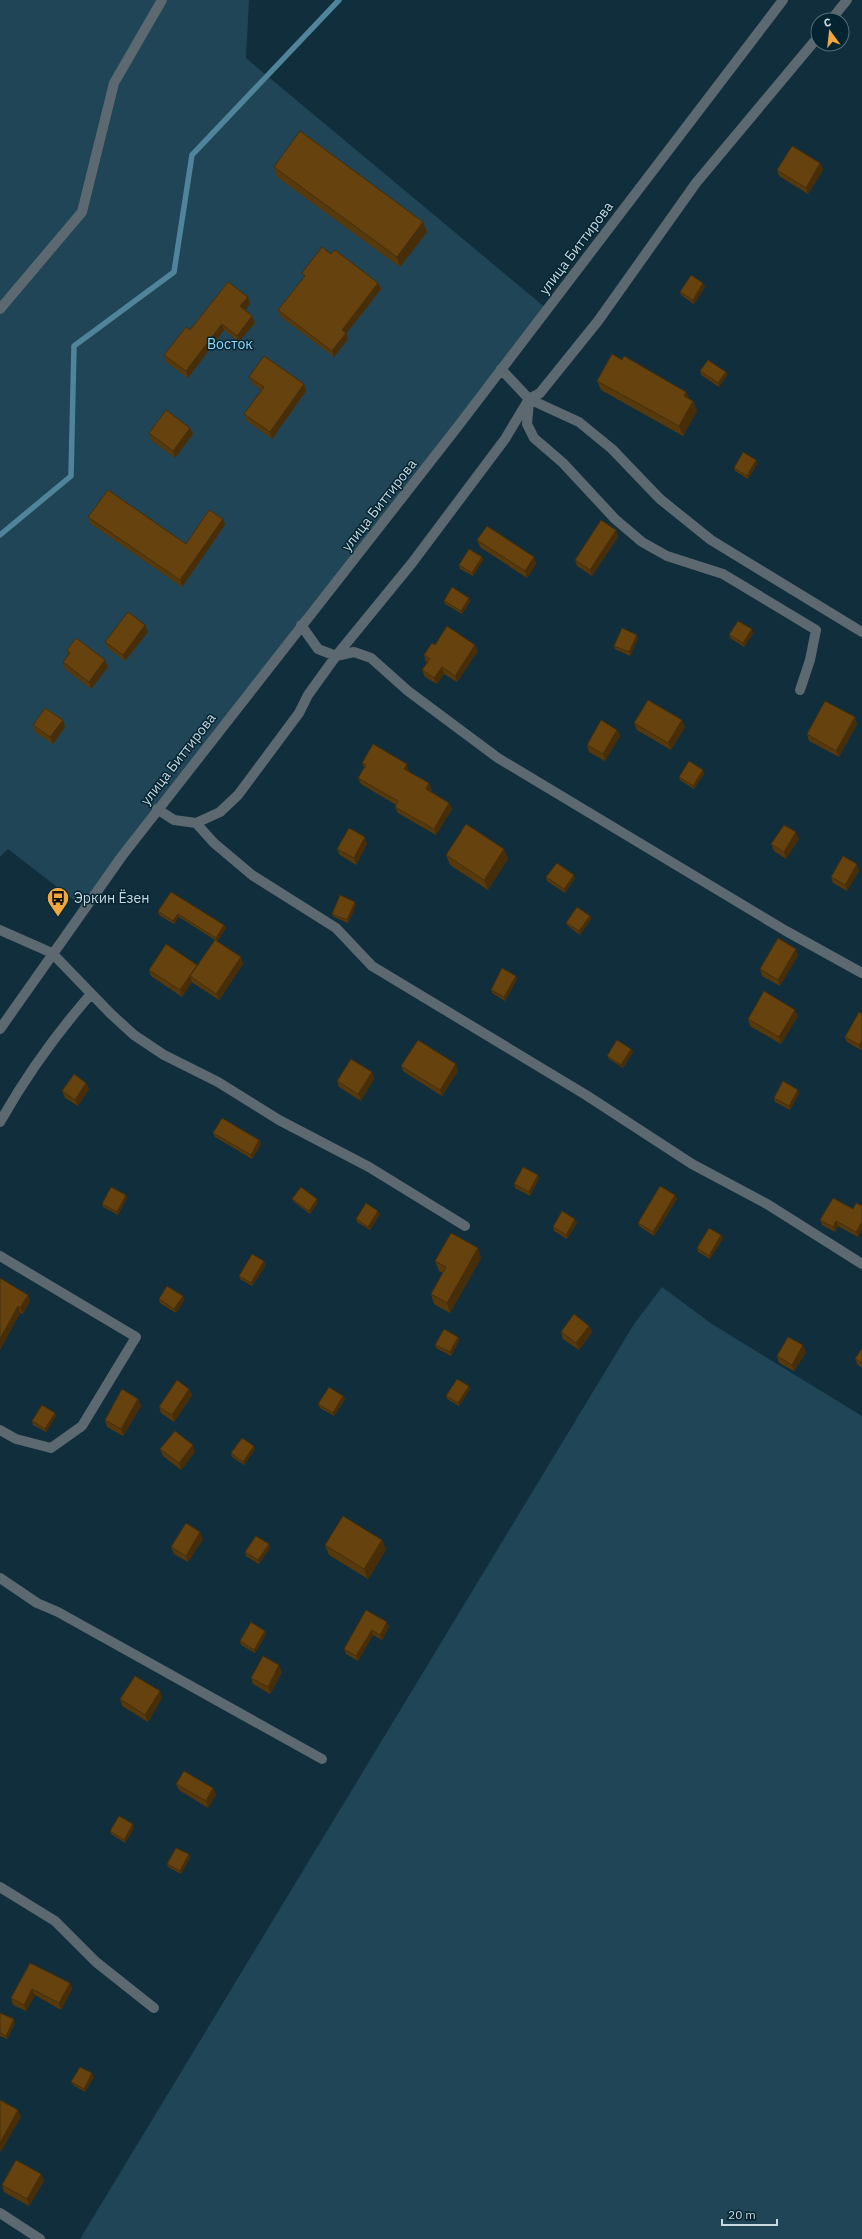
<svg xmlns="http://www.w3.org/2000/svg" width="862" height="2239" font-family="'IBM Plex Sans',sans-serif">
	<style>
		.green { fill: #1f4556 }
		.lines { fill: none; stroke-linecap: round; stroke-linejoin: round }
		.stream { stroke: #4f849b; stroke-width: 5.5 }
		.minor { stroke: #5c6970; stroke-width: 10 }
		.wall { fill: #57390c }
		.shaded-wall { fill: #472e0a }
		.building { fill: #65420e; stroke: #472e0a }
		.labels { text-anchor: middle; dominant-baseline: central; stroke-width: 3; stroke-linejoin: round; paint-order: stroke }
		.street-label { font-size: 14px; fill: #c9d9e2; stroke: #052431 }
		.park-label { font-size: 14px; fill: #90dafc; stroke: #052431 }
		.poi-label { font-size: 14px; fill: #c9d9e2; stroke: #052431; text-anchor: start }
	</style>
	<rect width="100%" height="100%" fill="#102e3b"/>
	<path class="green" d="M 0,0 L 249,0 L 246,58 L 547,309 L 84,908 L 8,849 L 0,857 Z
		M 662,1287 L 712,1324 L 862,1416 L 862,2239 L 80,2239 L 634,1324 Z"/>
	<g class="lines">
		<path class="stream" d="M 0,535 L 71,476 L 74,346 L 174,272 L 192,155 L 339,0"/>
		<path class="minor" d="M 831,20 L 847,0
			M 0,309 L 82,212 L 114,83 L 162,0
			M 501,369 L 529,399 L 579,422 L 612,449 L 660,499 L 711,540 L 862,632
			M 529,401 L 527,424 L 534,438 L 563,463 L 615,519 L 642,542 L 667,556 L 723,574 L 816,630 L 810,660 L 800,690
			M 301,625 L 318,649 L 336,656 L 354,652 L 371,658 L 408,691 L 498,758 L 786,931 L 862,973
			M 157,809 L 174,820 L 196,823 L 214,843 L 252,875 L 336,928 L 372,966 L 586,1095 L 692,1164 L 767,1204 L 862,1264
			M 196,823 L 220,812 L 238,795 L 299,713 L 308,695 L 336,656 L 412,563 L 505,439 L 529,399 L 540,393 L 598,321 L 696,183 L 818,37
			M 0,930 L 52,953 L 110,1013 L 134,1035 L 164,1055 L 218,1082 L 279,1120 L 369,1167 L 465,1226
			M 0,1029 L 122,856 L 459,425 L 783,0
			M 0,1122 C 26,1076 56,1034 91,994
			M 0,1256 L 136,1337 L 82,1426 L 51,1448 L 16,1439 L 0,1430
			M 0,1578 L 37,1603 L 58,1612 L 322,1759
			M 0,1887 L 55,1921 L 96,1962 L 154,2008
			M 0,2213 L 40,2239"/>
	</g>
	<path class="wall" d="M 820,163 L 823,170 L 808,194 L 779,176 L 777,170 Z
		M 274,167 L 427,232 L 400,267 L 277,177 Z
		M 331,254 L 378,283 L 381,289 L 346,334 L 348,339 L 334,357 L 281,317 L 278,310 L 304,278 L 302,273 Z
		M 705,287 L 694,304 L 681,295 L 680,292 Z
		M 250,304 L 245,310 L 252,316 L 255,323 L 239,342 L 224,330 L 188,378 L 166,362 L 164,355 L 190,330 Z
		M 622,360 L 686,392 L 689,399 L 693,401 L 697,411 L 683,436 L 601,390 L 597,381 Z
		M 700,371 L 726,372 L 727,375 L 719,387 L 701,375 Z
		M 249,377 L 304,384 L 306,391 L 272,439 L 247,421 L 244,414 L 261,390 L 252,383 Z
		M 190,428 L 193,434 L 175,458 L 151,440 L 149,433 Z
		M 756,460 L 757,464 L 748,479 L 735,471 L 734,468 Z
		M 88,517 L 186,544 L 225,525 L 182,587 L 91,524 Z
		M 616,530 L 618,537 L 592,576 L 577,566 L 575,560 Z
		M 477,540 L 534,557 L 536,564 L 527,578 L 480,547 Z
		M 482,557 L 483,560 L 473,576 L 460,569 L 459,565 Z
		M 469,598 L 470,601 L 462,614 L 445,604 L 444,601 Z
		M 148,632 L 125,661 L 108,648 L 105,642 Z
		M 753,633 L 744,647 L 730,638 L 729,635 Z
		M 638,638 L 630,656 L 615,649 L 614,646 Z
		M 435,645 L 478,651 L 457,682 L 444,674 L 437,684 L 425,677 L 422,670 L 427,663 L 426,662 L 424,655 Z
		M 67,650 L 105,660 L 108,667 L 91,689 L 65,669 L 63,662 L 68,655 Z
		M 634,723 L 685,727 L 671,750 L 637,730 Z
		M 857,724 L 839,757 L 809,741 L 807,734 Z
		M 33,725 L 65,727 L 53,744 L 35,732 Z
		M 617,730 L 620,736 L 605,761 L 589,752 L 587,745 Z
		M 362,763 L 409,771 L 409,772 L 432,790 L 431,792 L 449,803 L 452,809 L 436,835 L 398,813 L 395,807 L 396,805 L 361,784 L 358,778 L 364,768 Z
		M 704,774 L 694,789 L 680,780 L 679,777 Z
		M 799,839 L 786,859 L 774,851 L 771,844 Z
		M 367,844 L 356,865 L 340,855 L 337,849 Z
		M 504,849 L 508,859 L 488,890 L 450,865 L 446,855 Z
		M 859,871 L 847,891 L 833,883 L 831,877 Z
		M 546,877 L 575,878 L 565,893 L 547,881 Z
		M 171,892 L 224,925 L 226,928 L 217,941 L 241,957 L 243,964 L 219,1000 L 193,983 L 192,982 L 182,997 L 151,976 L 149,970 L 197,965 L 197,966 L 215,940 L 179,917 L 174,924 L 159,915 L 158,911 Z
		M 356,905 L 348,923 L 334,917 L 332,914 Z
		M 590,916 L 591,919 L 580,935 L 568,926 L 566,923 Z
		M 798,955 L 780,986 L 762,976 L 760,969 Z
		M 517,979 L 505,1001 L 492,993 L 491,990 Z
		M 862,1014 L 862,1049 L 861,1050 L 847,1042 L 845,1037 Z
		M 798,1016 L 781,1044 L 750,1026 L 748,1019 Z
		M 631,1049 L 633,1052 L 623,1068 L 609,1059 L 607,1056 Z
		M 401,1066 L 458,1071 L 442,1096 L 404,1072 Z
		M 372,1072 L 374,1079 L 361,1101 L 339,1087 L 337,1081 Z
		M 86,1083 L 89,1089 L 78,1106 L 65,1098 L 62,1091 Z
		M 799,1093 L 790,1110 L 775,1102 L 774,1098 Z
		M 213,1133 L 259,1140 L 261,1144 L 252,1159 L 215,1137 Z
		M 539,1178 L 530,1196 L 515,1188 L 514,1184 Z
		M 675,1195 L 677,1199 L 654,1236 L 639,1226 L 638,1223 Z
		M 127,1198 L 118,1215 L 103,1207 L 102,1204 Z
		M 292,1199 L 318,1202 L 310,1214 L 294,1202 Z
		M 853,1209 L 858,1237 L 838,1226 L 835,1232 L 822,1225 L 820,1220 Z
		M 380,1214 L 370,1230 L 357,1222 L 356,1219 Z
		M 577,1223 L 567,1239 L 554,1231 L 553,1227 Z
		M 721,1235 L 723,1238 L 710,1259 L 698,1252 L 697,1248 Z
		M 481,1258 L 450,1313 L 434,1304 L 431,1294 L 443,1273 L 439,1271 L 435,1261 Z
		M 266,1265 L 252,1286 L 240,1279 L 239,1276 Z
		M 0,1278 L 30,1301 L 23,1314 L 20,1313 L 0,1350 Z
		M 183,1296 L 184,1300 L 176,1313 L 160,1303 L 159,1299 Z
		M 589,1326 L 592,1332 L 579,1350 L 563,1339 L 561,1332 Z
		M 458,1337 L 459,1340 L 451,1356 L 436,1348 L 435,1345 Z
		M 862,1348 L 862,1368 L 858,1365 L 855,1359 Z
		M 806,1352 L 794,1371 L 779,1363 L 777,1356 Z
		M 189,1389 L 192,1395 L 174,1422 L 161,1413 L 159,1407 Z
		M 470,1389 L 459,1406 L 447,1399 L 446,1396 Z
		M 343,1396 L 345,1399 L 334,1416 L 320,1408 L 318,1404 Z
		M 138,1399 L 141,1406 L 123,1436 L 107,1427 L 105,1420 Z
		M 55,1413 L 56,1416 L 46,1432 L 33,1425 L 32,1421 Z
		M 160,1449 L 195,1452 L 181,1470 L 163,1456 Z
		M 255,1449 L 244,1465 L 232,1457 L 231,1453 Z
		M 203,1539 L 188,1562 L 174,1554 L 171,1547 Z
		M 382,1540 L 386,1550 L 368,1579 L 329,1555 L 325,1545 Z
		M 269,1544 L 270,1548 L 259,1564 L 246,1556 L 245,1552 Z
		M 366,1610 L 389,1627 L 382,1640 L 373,1635 L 358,1661 L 346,1654 L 344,1649 Z
		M 265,1631 L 266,1634 L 255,1653 L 241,1645 L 240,1641 Z
		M 282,1672 L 270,1694 L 253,1684 L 251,1678 Z
		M 162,1698 L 148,1722 L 122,1706 L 120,1699 Z
		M 176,1784 L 213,1788 L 216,1795 L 208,1808 L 179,1790 Z
		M 134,1828 L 125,1843 L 111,1834 L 110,1831 Z
		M 189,1854 L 190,1858 L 181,1874 L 168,1867 L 167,1864 Z
		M 30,1963 L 70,1983 L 72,1989 L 61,2010 L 35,1995 L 26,2011 L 13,2005 L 11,1998 Z
		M 0,2013 L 15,2023 L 7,2039 L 0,2036 Z
		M 94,2077 L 85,2092 L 73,2085 L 71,2082 Z
		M 41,2174 L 44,2181 L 29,2206 L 4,2192 L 2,2185 Z"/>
	<path class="shaded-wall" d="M 820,163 L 823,170 L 808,194 L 806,188 Z
		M 423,222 L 427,232 L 400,267 L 397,257 Z
		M 378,283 L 381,289 L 346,334 L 348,339 L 334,357 L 332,351 L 342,330 Z
		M 703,283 L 705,287 L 694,304 L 693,300 Z
		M 248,297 L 250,304 L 243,313 L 240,306 Z
		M 252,316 L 255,323 L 239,342 L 237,336 Z
		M 222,324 L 224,330 L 188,378 L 186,371 Z
		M 726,372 L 727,375 L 719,387 L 718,383 Z
		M 304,384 L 306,391 L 272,439 L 270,432 Z
		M 686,392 L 690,401 L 684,396 Z
		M 693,401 L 697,411 L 683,436 L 679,426 Z
		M 190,428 L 193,434 L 175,458 L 173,451 Z
		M 756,460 L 757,464 L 748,479 L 747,476 Z
		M 223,519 L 225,525 L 182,587 L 180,580 Z
		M 616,530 L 618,537 L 592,576 L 590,570 Z
		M 482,557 L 483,560 L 473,576 L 472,573 Z
		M 534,557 L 536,564 L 527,578 L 525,571 Z
		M 469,598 L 470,601 L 462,614 L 461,611 Z
		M 145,625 L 148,632 L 125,661 L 123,655 Z
		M 752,629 L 753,633 L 744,647 L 743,643 Z
		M 637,635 L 638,638 L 630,656 L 629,652 Z
		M 475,645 L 478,651 L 457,682 L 455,676 Z
		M 105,660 L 108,667 L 91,689 L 89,682 Z
		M 442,667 L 444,674 L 437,684 L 434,678 Z
		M 855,717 L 857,724 L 839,757 L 836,751 Z
		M 63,720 L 65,727 L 53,744 L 50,737 Z
		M 682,720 L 685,727 L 671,750 L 668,743 Z
		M 617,730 L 620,736 L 605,761 L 603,754 Z
		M 407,764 L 409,771 L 406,776 L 404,769 Z
		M 703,770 L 704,774 L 694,789 L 693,786 Z
		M 429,783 L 432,790 L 428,796 L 426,789 Z
		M 449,803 L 452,809 L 436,835 L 434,829 Z
		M 796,832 L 799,839 L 786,859 L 784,852 Z
		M 365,837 L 367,844 L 356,865 L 354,858 Z
		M 504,849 L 508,859 L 488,890 L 484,880 Z
		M 857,864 L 859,871 L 847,891 L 845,885 Z
		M 574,875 L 575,878 L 565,893 L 564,889 Z
		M 355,902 L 356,905 L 348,923 L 347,920 Z
		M 178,914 L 179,917 L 174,924 L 173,921 Z
		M 590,916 L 591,919 L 580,935 L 579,931 Z
		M 224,925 L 226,928 L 217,942 L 216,938 Z
		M 796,949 L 798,955 L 780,986 L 778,980 Z
		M 241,957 L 243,964 L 219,1000 L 216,994 Z
		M 197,965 L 200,972 L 190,976 L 192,982 L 182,997 L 180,990 Z
		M 516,976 L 517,979 L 505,1001 L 504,997 Z
		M 795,1010 L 798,1016 L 781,1044 L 779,1037 Z
		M 862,1040 L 862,1049 L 861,1050 L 859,1045 Z
		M 631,1049 L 633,1052 L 623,1068 L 621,1065 Z
		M 456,1064 L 458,1071 L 442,1096 L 440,1090 Z
		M 372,1072 L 374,1079 L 361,1101 L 358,1094 Z
		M 86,1083 L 89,1089 L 78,1106 L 75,1100 Z
		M 798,1090 L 799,1093 L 790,1110 L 789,1106 Z
		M 259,1140 L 261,1144 L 252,1159 L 251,1155 Z
		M 538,1175 L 539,1178 L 530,1196 L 529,1192 Z
		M 126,1195 L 127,1198 L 118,1215 L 117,1212 Z
		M 675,1195 L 677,1199 L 654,1236 L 653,1232 Z
		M 317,1199 L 318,1202 L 310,1214 L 309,1211 Z
		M 378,1211 L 380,1214 L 370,1230 L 368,1227 Z
		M 575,1219 L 577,1223 L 567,1239 L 566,1235 Z
		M 836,1221 L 838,1226 L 835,1232 L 833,1227 Z
		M 862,1222 L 862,1230 L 858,1237 L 856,1232 Z
		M 721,1235 L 723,1238 L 710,1259 L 709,1256 Z
		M 478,1248 L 481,1258 L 450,1313 L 447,1303 Z
		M 264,1261 L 266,1265 L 252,1286 L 251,1283 Z
		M 28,1295 L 30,1301 L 23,1314 L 20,1308 Z
		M 183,1296 L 184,1300 L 176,1313 L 174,1309 Z
		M 18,1306 L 20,1313 L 0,1350 L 0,1339 Z
		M 589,1326 L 592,1332 L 579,1350 L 576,1343 Z
		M 458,1337 L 459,1340 L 451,1356 L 450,1352 Z
		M 803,1345 L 806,1352 L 794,1371 L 792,1365 Z
		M 469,1386 L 470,1389 L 459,1406 L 458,1403 Z
		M 189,1389 L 192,1395 L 174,1422 L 172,1415 Z
		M 343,1396 L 345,1399 L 334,1416 L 333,1413 Z
		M 138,1399 L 141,1406 L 123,1436 L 121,1429 Z
		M 55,1413 L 56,1416 L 46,1432 L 45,1429 Z
		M 193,1445 L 195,1452 L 181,1470 L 179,1463 Z
		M 254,1446 L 255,1449 L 244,1465 L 243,1462 Z
		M 200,1532 L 203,1539 L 188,1562 L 186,1556 Z
		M 382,1540 L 386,1550 L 368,1579 L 364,1569 Z
		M 269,1544 L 270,1548 L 259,1564 L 258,1560 Z
		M 387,1622 L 389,1627 L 382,1640 L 380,1635 Z
		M 372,1630 L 373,1635 L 358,1661 L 356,1656 Z
		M 265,1631 L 266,1634 L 255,1653 L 254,1650 Z
		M 279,1665 L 282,1672 L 270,1694 L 268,1687 Z
		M 160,1691 L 162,1698 L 148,1722 L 145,1715 Z
		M 213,1788 L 216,1795 L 208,1808 L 206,1801 Z
		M 133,1824 L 134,1828 L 125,1843 L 124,1840 Z
		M 189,1854 L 190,1858 L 181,1874 L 180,1871 Z
		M 70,1983 L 72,1989 L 61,2010 L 59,2003 Z
		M 32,1989 L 35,1995 L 26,2011 L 24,2005 Z
		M 14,2019 L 15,2023 L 7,2039 L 6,2036 Z
		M 92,2073 L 94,2077 L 85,2092 L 84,2089 Z
		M 18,2110 L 21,2117 L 1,2152 L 0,2150 L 0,2143 Z
		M 41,2174 L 44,2181 L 29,2206 L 27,2199 Z"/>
	<path class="building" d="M 300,131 L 423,222 L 397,257 L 274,167 Z
		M 792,146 L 820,163 L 806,188 L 777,170 Z
		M 322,247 L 331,254 L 335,250 L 378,283 L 342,330 L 346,333 L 332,351 L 278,310 L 305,276 L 302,273 Z
		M 691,275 L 703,283 L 693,300 L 680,292 Z
		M 228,282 L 248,297 L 240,306 L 252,316 L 237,336 L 222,324 L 186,371 L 164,355 L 186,327 L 190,330 Z
		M 612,354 L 622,360 L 624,356 L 686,392 L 684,396 L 693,401 L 679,426 L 597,381 Z
		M 264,356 L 304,384 L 270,432 L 244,414 L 264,387 L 249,377 Z
		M 708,360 L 726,372 L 718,383 L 700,371 Z
		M 166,410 L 190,428 L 173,451 L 149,433 Z
		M 743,452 L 756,460 L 747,476 L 734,468 Z
		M 108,490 L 186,544 L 209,510 L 223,519 L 180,580 L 88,517 Z
		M 601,520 L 616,530 L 590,570 L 575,560 Z
		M 487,526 L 534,557 L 525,571 L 477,540 Z
		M 469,549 L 482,557 L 472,573 L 459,565 Z
		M 452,587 L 469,598 L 461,611 L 444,601 Z
		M 128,612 L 145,625 L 123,655 L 105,642 Z
		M 738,621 L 752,629 L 743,643 L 729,635 Z
		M 447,626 L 475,645 L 455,676 L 442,667 L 434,678 L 422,670 L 430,659 L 424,655 L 432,643 L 435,645 Z
		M 622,628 L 637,635 L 629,652 L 614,646 Z
		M 76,638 L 105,660 L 89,682 L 63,662 L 70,653 L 67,650 Z
		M 648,700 L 682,720 L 668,743 L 634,723 Z
		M 825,701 L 855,717 L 836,751 L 807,734 Z
		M 45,708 L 63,720 L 50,737 L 33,725 Z
		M 601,720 L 617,730 L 603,754 L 587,745 Z
		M 373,744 L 407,764 L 404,769 L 429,783 L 426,789 L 449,803 L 434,829 L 395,807 L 398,801 L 358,778 L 366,765 L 362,763 Z
		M 689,761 L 703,770 L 693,786 L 679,777 Z
		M 466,824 L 504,849 L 484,880 L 446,855 Z
		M 784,825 L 796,832 L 784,852 L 771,844 Z
		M 349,828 L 365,837 L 354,858 L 337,849 Z
		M 843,856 L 857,864 L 845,885 L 831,877 Z
		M 557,863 L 574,875 L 564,889 L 546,877 Z
		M 171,892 L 224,925 L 216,938 L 178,914 L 173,921 L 158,911 Z
		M 340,895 L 355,902 L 347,920 L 332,914 Z
		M 577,907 L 590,916 L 579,931 L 566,923 Z
		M 778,938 L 796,949 L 778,980 L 760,969 Z
		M 215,940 L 241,957 L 216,994 L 190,976 Z
		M 166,944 L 197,965 L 180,990 L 149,970 Z
		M 502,968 L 516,976 L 504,997 L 491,990 Z
		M 764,991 L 795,1010 L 779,1037 L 748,1019 Z
		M 859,1012 L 862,1014 L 862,1040 L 859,1045 L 845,1037 Z
		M 418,1040 L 456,1064 L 440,1090 L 401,1066 Z
		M 617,1040 L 631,1049 L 621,1065 L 607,1056 Z
		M 351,1059 L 372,1072 L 358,1094 L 337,1081 Z
		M 74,1074 L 86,1083 L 75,1100 L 62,1091 Z
		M 783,1081 L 798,1090 L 789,1106 L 774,1098 Z
		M 222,1118 L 259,1140 L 251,1155 L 213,1133 Z
		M 523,1167 L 538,1175 L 529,1192 L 514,1184 Z
		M 660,1186 L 675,1195 L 653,1232 L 638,1223 Z
		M 111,1187 L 126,1195 L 117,1212 L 102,1204 Z
		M 301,1187 L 317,1199 L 309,1211 L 292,1199 Z
		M 833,1198 L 853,1209 L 856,1203 L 862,1206 L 862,1222 L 856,1232 L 836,1221 L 833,1227 L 820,1220 Z
		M 366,1203 L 378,1211 L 368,1227 L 356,1219 Z
		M 562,1211 L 575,1219 L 566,1235 L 553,1227 Z
		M 709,1228 L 721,1235 L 709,1256 L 697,1248 Z
		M 451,1233 L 478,1248 L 447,1303 L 431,1294 L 446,1267 L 435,1261 Z
		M 252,1254 L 264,1261 L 251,1283 L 239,1276 Z
		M 0,1278 L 28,1295 L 20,1308 L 18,1306 L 0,1339 Z
		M 167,1286 L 183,1296 L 174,1309 L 159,1299 Z
		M 574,1314 L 589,1326 L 576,1343 L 561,1332 Z
		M 444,1329 L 458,1337 L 450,1352 L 435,1345 Z
		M 788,1337 L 803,1345 L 792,1365 L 777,1356 Z
		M 862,1348 L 862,1363 L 855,1359 Z
		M 457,1379 L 469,1386 L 458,1403 L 446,1396 Z
		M 177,1380 L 189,1389 L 172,1415 L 159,1407 Z
		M 329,1387 L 343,1396 L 333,1413 L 318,1404 Z
		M 122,1389 L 138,1399 L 121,1429 L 105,1420 Z
		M 42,1405 L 55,1413 L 45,1429 L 32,1421 Z
		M 175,1431 L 193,1445 L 179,1463 L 160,1449 Z
		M 242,1438 L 254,1446 L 243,1462 L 231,1453 Z
		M 343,1516 L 382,1540 L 364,1569 L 325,1545 Z
		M 186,1523 L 200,1532 L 186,1556 L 171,1547 Z
		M 256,1536 L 269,1544 L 258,1560 L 245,1552 Z
		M 366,1610 L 387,1622 L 380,1635 L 372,1630 L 356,1656 L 344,1649 Z
		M 251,1622 L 265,1631 L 254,1650 L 240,1641 Z
		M 263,1656 L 279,1665 L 268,1687 L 251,1678 Z
		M 135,1676 L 160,1691 L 145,1715 L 120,1699 Z
		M 184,1771 L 213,1788 L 206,1801 L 176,1784 Z
		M 119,1816 L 133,1824 L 124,1840 L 110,1831 Z
		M 176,1848 L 189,1854 L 180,1871 L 167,1864 Z
		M 30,1963 L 70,1983 L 59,2003 L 32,1989 L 24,2005 L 11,1998 Z
		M 0,2013 L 14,2019 L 6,2036 L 0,2033 Z
		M 80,2067 L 92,2073 L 84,2089 L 71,2082 Z
		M 0,2100 L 18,2110 L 0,2143 Z
		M 16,2160 L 41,2174 L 27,2199 L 2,2185 Z"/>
	<defs>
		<g id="bus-pin" transform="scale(1.15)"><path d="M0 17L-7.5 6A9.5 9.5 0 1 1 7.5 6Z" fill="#efa73e" stroke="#052431"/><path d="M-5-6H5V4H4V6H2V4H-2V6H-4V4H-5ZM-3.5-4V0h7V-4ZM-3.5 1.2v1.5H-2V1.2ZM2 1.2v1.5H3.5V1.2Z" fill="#111"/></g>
	</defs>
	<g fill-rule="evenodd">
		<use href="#bus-pin" x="58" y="898"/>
	</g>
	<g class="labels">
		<g class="street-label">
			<text transform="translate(576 248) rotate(-53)">улица Биттирова</text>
			<text transform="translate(379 505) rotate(-52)">улица Биттирова</text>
			<text transform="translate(178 759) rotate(-52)">улица Биттирова</text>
		</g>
		<g class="park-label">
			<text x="230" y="344">Восток</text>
		</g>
		<g class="poi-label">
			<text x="74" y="898">Эркин Ёзен</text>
		</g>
	</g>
	<g transform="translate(830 32) rotate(345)"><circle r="19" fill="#052431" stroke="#536c78"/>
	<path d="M0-3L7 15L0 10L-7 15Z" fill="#efa73e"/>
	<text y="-6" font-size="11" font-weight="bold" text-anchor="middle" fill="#c9d9e2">С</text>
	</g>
	<path d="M722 2219v6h55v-6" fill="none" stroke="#c9d9e2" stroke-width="2"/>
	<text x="728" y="2219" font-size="12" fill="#c9d9e2" stroke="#052431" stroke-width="3" paint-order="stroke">20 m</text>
</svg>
